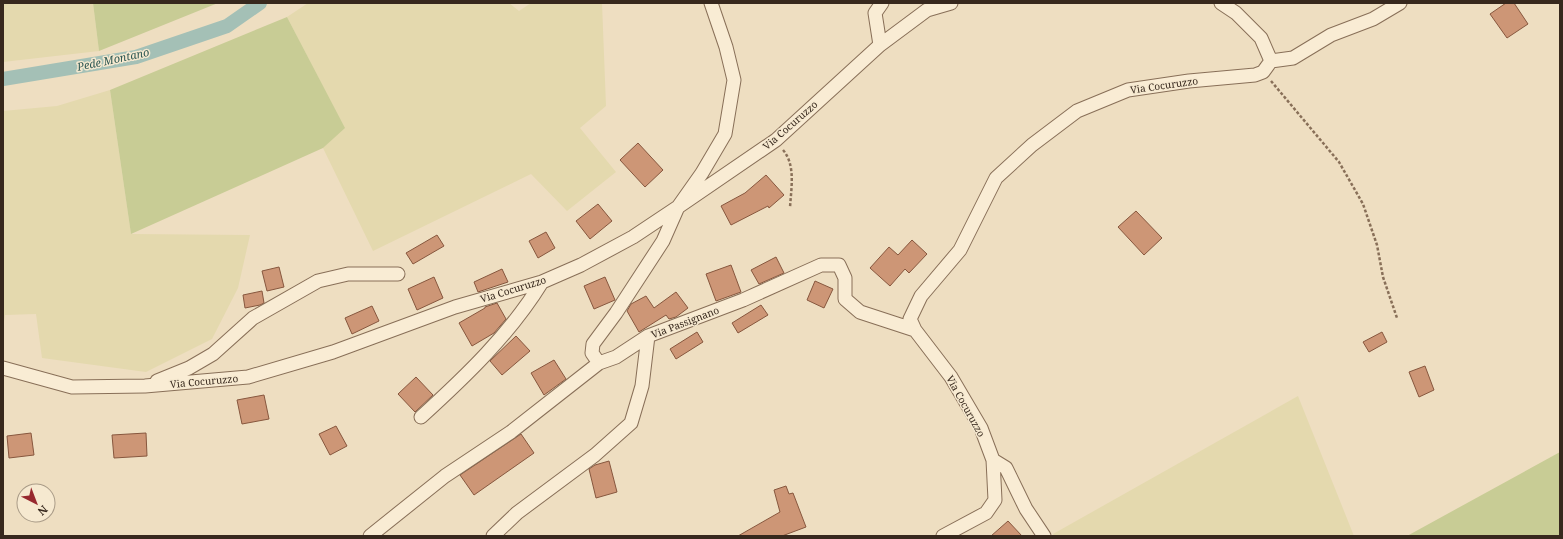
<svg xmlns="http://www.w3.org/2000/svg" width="1563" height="539" font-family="'Noto Serif',serif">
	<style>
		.farmland { fill: #e4d9ae }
		.green { fill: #c8cc95 }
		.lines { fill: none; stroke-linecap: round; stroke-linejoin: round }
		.canal { stroke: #a4c0b6; stroke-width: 14 }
		.building { fill: #cd9676; stroke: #87573e }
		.minor-casing { stroke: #886f58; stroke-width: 15 }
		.path { stroke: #886f58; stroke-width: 2.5; stroke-dasharray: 3 2; stroke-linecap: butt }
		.minor { stroke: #f9ecd4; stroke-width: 13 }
		.labels { text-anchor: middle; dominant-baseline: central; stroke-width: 3; stroke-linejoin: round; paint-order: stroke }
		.street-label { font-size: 10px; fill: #37281d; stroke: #f6e9d0 }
		.water-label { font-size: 11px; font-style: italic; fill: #2c5752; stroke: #f6e9d0 }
	</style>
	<rect width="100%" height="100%" fill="#eedec1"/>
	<path class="farmland" d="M 3,3 L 93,3 L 99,51 L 3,62 Z
		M 308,3 L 509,3 L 519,11 L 531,3 L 602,3 L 606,106 L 580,128 L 616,172 L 567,211 L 531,174 L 373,251 L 323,148 L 344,127 L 287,17 Z
		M 110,90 L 131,234 L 250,235 L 238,288 L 212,339 L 146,372 L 42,358 L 36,314 L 5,315 L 3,328 L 3,111 L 57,106 Z
		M 1298,396 L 1354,536 L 1054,536 L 1053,534 Z"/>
	<path class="green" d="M 93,3 L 218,3 L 99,51 Z
		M 287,17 L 345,128 L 323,148 L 131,234 L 110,90 Z
		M 1560,452 L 1560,536 L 1407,536 Z"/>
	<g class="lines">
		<path class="canal" d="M 3,79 L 136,57 L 227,26 L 260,3"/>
	</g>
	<path class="building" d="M 1506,3 L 1514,3 L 1528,24 L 1507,38 L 1490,14 Z
		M 638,143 L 663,170 L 645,187 L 620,160 Z
		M 766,175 L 784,195 L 769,208 L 768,206 L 731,225 L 721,206 L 745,193 Z
		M 598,204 L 612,221 L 590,239 L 576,221 Z
		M 1136,211 L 1162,238 L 1144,255 L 1118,227 Z
		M 546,232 L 555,248 L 538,258 L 529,241 Z
		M 437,235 L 444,246 L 413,264 L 406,253 Z
		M 912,240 L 927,254 L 909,273 L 905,269 L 890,286 L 870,268 L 889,247 L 898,255 Z
		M 776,257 L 784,273 L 759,284 L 751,270 Z
		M 731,265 L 741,292 L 716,301 L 706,274 Z
		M 279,267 L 284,287 L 267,291 L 262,271 Z
		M 502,269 L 508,282 L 478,292 L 474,282 Z
		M 434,277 L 443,298 L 417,310 L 408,289 Z
		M 605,277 L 615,300 L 594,309 L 584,286 Z
		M 815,281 L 833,289 L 824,308 L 807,300 Z
		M 262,291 L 264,303 L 260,305 L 245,308 L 243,295 Z
		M 676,292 L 688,308 L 676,317 L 669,319 L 666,315 L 639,332 L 627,311 L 631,304 L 646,296 L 654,308 Z
		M 497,303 L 506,319 L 494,333 L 472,346 L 459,323 L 485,308 L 485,307 Z
		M 761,305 L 768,315 L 738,333 L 732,323 Z
		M 372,306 L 379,321 L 352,334 L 345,318 Z
		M 697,332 L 703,342 L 676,359 L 670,349 Z
		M 1382,332 L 1387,342 L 1369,352 L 1363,342 Z
		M 516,336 L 530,351 L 502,375 L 490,361 Z
		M 554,360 L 566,379 L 544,395 L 531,373 Z
		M 1425,366 L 1434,390 L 1419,397 L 1409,372 Z
		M 416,377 L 433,395 L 415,412 L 398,394 Z
		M 264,395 L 269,419 L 242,424 L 237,400 Z
		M 336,426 L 347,446 L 330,455 L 319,434 Z
		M 31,433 L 34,455 L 9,458 L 7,436 Z
		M 146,433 L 147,456 L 114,458 L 112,435 Z
		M 521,434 L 534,453 L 474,495 L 460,475 Z
		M 609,461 L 617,492 L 596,498 L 589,469 L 595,465 Z
		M 786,486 L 789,494 L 793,493 L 806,527 L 782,536 L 738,536 L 780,512 L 774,490 Z
		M 1008,521 L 1022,536 L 991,536 Z"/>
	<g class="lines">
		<g class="minor-casing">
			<path id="minor" d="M 711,3 L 726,47 L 734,80 L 725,134 L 702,173 L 678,207 L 663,241 L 616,313 L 593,344 L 592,353 L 599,363 L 616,357 L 648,336 L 743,300 L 821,265 L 839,265 L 845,278 L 845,299 L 860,312 L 915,330
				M 880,45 L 875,13 L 882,3
				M 1271,61 L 1293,58 L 1331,35 L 1373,19 L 1400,3
				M 3,368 L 72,387 L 145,386 L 248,377 L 333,352 L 455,307 L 542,282 L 581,265 L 633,237 L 678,207 L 776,140 L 880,45 L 927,10 L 951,3
				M 157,381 L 189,368 L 213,354 L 253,318 L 318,281 L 348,274 L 398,274
				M 421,417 C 466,376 510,334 542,282
				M 993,460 L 1006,468 L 1026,509 L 1044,536
				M 370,536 L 445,476 L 511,432 L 599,363
				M 493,536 L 517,513 L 595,455 L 631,423 L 642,386 L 648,336
				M 943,536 L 986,513 L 995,500 L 993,460 L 981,428 L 951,377 L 915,330 L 910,319 L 921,296 L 960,250 L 996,178 L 1032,145 L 1077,111 L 1128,90 L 1189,81 L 1255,75 L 1263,72 L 1271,61 L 1261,38 L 1236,13 L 1221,3"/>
		</g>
		<path class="path" d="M 1271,81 L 1339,162 L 1363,204 L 1377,245 L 1383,277 L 1397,318
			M 783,150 C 796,165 791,189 790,208"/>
		<use href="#minor" class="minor"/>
	</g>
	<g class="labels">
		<g class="street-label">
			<text transform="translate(1164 85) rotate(-8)">Via Cocuruzzo</text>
			<text transform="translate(790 125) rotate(-41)">Via Cocuruzzo</text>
			<text transform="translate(513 289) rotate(-17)">Via Cocuruzzo</text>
			<text transform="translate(685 322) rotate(-21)">Via Passignano</text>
			<text transform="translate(204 381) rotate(-5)">Via Cocuruzzo</text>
			<text transform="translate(966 406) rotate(61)">Via Cocuruzzo</text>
		</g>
		<g class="water-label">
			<text transform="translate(113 59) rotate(-12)">Pede Montano</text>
		</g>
	</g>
	<rect width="1563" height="539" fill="none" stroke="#37281d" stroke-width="8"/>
	<g transform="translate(36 503) rotate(138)"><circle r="19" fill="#f6e9d0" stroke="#aa9c88"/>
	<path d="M0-3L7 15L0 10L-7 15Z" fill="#97282e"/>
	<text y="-6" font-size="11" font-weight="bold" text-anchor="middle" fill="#37281d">N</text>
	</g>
</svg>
